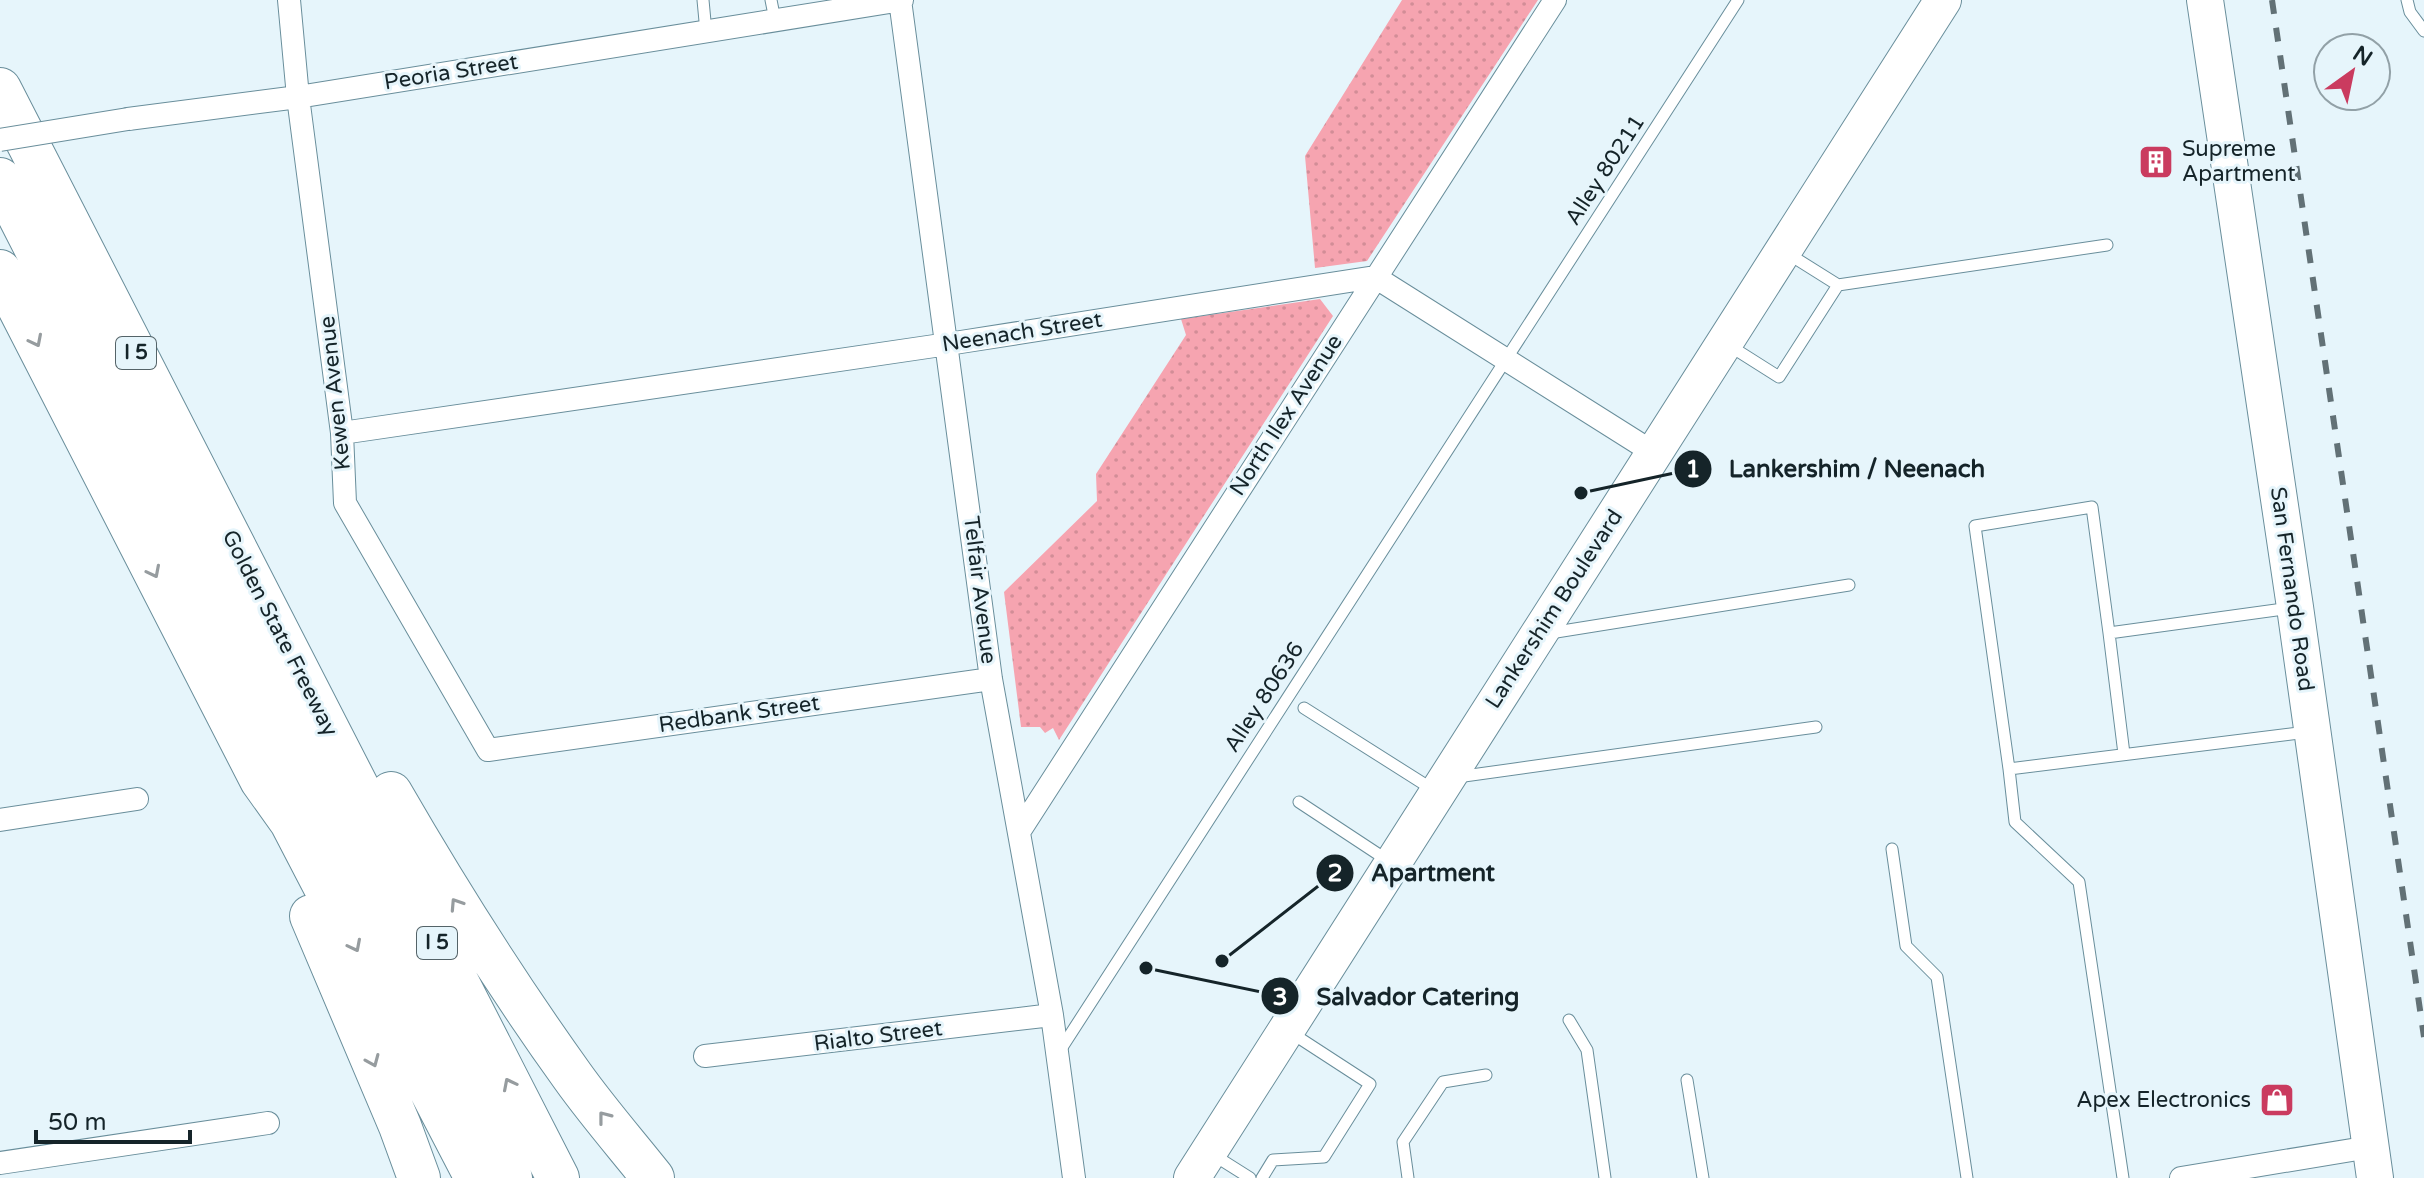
<svg xmlns="http://www.w3.org/2000/svg" width="2424" height="1178" font-family="'Varela Round',sans-serif">
	<style>
		.green { fill: url(#green-dots) }
		.lines { fill: none; stroke-linecap: round; stroke-linejoin: round }
		.service-casing { stroke: #698e9b; stroke-width: 13 }
		.minor-casing { stroke: #698e9b; stroke-width: 24 }
		.primary-casing { stroke: #698e9b; stroke-width: 38 }
		.motorway-casing { stroke: #698e9b; stroke-width: 44 }
		.service { stroke: #fff; stroke-width: 11 }
		.minor { stroke: #fff; stroke-width: 22 }
		.primary { stroke: #fff; stroke-width: 36 }
		.motorway { stroke: #fff; stroke-width: 42 }
		.rail { stroke: #627176; stroke-width: 6; stroke-dasharray: 14 14; stroke-linecap: butt }
		.minor-bridge-casing { stroke: #698e9b; stroke-width: 24; stroke-linecap: butt }
		.minor-bridge { stroke: #fff; stroke-width: 22 }
		.oneway { stroke: #969c9f }
		.labels { text-anchor: middle; dominant-baseline: central; stroke-width: 6; stroke-linejoin: round; paint-order: stroke }
		.shield { fill: #e6f5fb; stroke: #546368; stroke-width: 2 }
		.shield-label { font-size: 20px; font-weight: bold; fill: #152429 }
		.street-label { font-size: 22px; fill: #152429; stroke: #e6f5fb }
		.poi-label { font-size: 22px; fill: #152429; stroke: #e6f5fb; text-anchor: start }
		.leader { fill: none; stroke: #152429; stroke-width: 3 }
		.callout-dot { fill: #152429; stroke: #e6f5fb; stroke-width: 3 }
		.mark-label { font-size: 24px; text-anchor: middle; font-weight: bold; fill: #fff }
		.callout-label { font-size: 24px; text-anchor: middle; font-weight: bold; fill: #152429; stroke: #e6f5fb; stroke-width: 6; stroke-linejoin: round; paint-order: stroke }
	</style>
	<defs>
		<pattern id="green-dots" width="8" height="8" patternUnits="userSpaceOnUse" patternTransform="scale(2)"><rect width="8" height="8" fill="#f6a4b0"/><path d="M2 2h.1M6 6h.1" fill="none" stroke="#d28d97" stroke-width="1.8" stroke-linecap="round"/></pattern>
	</defs>
	<rect width="100%" height="100%" fill="#e6f5fb"/>
	<path class="green" d="M 1402,0 L 1538,0 L 1367,261 L 1315,268 L 1305,156 Z
		M 1320,299 L 1333,316 L 1059,740 L 1053,728 L 1045,733 L 1040,727 L 1021,727 L 1004,592 L 1097,501 L 1096,474 L 1186,335 L 1181,319 Z"/>
	<g class="lines">
		<g class="service-casing">
			<path id="service" d="M 703,0 L 706,32
				M 771,0 L 775,20
				M 2407,0 L 2410,12 L 2424,31
				M 1838,285 L 2107,245
				M 1730,346 L 1779,377 L 1838,285 L 1787,253
				M 2291,608 L 2109,633 L 2092,507 L 1975,526 L 2009,769 L 2307,732
				M 1550,633 L 1849,585
				M 2109,633 L 2124,754
				M 1304,708 L 1432,789
				M 2009,769 L 2015,822 L 2079,882 L 2123,1178
				M 1457,777 L 1816,727
				M 1299,802 L 1387,860
				M 1892,849 L 1906,946 L 1937,977 L 1967,1178
				M 1569,1020 L 1587,1050 L 1605,1178
				M 1059,1052 L 1738,0
				M 1687,1080 L 1703,1178
				M 1212,1154 L 1250,1178
				M 1262,1178 L 1273,1160 L 1324,1157 L 1370,1084 L 1290,1032
				M 1408,1178 L 1403,1142 L 1443,1082 L 1486,1075"/>
		</g>
		<g class="minor-casing">
			<path id="minor" d="M 289,0 L 298,97 L 342,433 L 345,503 L 488,750 L 991,679
				M 900,0 L 991,679 L 1052,1015 L 1074,1178
				M 128,119 L 298,97 L 902,0
				M 342,433 L 948,344 L 1375,277 L 1654,453
				M 0,820 L 137,799
				M 1019,832 L 1555,0
				M 705,1056 L 1052,1015
				M 0,1163 L 268,1123
				M 2181,1178 L 2370,1147"/>
		</g>
		<g class="primary-casing">
			<path id="primary" d="M 2205,0 L 2295,607 L 2375,1178
				M 1192,1178 L 1943,0"/>
		</g>
		<g class="motorway-casing">
			<path id="motorway" d="M 0,89 L 558,1178
				M 0,179 L 511,1178
				M 0,271 L 261,780 L 291,822 L 476,1178
				M 391,793 C 447,890 507,985 573,1077 C 598,1112 626,1144 653,1178
				M 311,916 L 400,1126 L 419,1178"/>
		</g>
		<use href="#service" class="service"/>
		<use href="#minor" class="minor"/>
		<use href="#primary" class="primary"/>
		<use href="#motorway" class="motorway"/>
		<path class="rail" d="M 2272,0 L 2424,1037"/>
		<g class="minor-bridge-casing">
			<path id="minor-bridge" d="M 0,140 L 128,119"/>
		</g>
		<use href="#minor-bridge" class="minor-bridge"/>
	</g>
	<defs><path id="oneway-chevron" d="M-2-3.5L2.5 0L-2 3.5" fill="none" stroke-width="1.6" stroke-linecap="round" stroke-linejoin="round" transform="scale(2)"/></defs>
	<g class="oneway">
		<use href="#oneway-chevron" transform="translate(36 341) rotate(63)"/>
		<use href="#oneway-chevron" transform="translate(154 572) rotate(63)"/>
		<use href="#oneway-chevron" transform="translate(456 904) rotate(-123)"/>
		<use href="#oneway-chevron" transform="translate(355 946) rotate(63)"/>
		<use href="#oneway-chevron" transform="translate(373 1061) rotate(67)"/>
		<use href="#oneway-chevron" transform="translate(509 1084) rotate(-117)"/>
		<use href="#oneway-chevron" transform="translate(604 1117) rotate(-128)"/>
	</g>
	<defs>
		<g id="building-square" transform="scale(1.8)"><rect x="-9" y="-9" width="18" height="18" rx="4" fill="#ca3b5f" stroke="#e6f5fb"/><path d="M-4-6H4V6H1V3H-1V6H-4ZM-2.5-4.3h1.7v1.8h-1.7ZM.8-4.3h1.7v1.8H.8ZM-2.5-1h1.7V.8h-1.7ZM.8-1h1.7V.8H.8Z" fill="#fff"/></g>
		<g id="shop-square" transform="scale(1.8)"><rect x="-9" y="-9" width="18" height="18" rx="4" fill="#ca3b5f" stroke="#e6f5fb"/><path d="M-5-2.5h2.3a2.7 3.5 0 0 1 5.4 0H5L5.5 6h-11ZM-1.5-2.5h3a1.5 2.3 0 0 0-3 0Z" fill="#fff"/></g>
	</defs>
	<g fill-rule="evenodd">
		<use href="#building-square" x="2156" y="162"/>
		<use href="#shop-square" x="2277" y="1100"/>
	</g>
	<g class="labels">
		<g class="shield">
			<rect x="116" y="337" width="40" height="32" rx="6"/>
			<rect x="417" y="927" width="40" height="32" rx="6"/>
		</g>
		<g class="shield-label">
			<text x="136" y="353">I 5</text>
			<text x="437" y="943">I 5</text>
		</g>
		<g class="street-label">
			<text transform="translate(451 72) rotate(-9)">Peoria Street</text>
			<text transform="translate(1605 170) rotate(-57)">Alley 80211</text>
			<text transform="translate(1022 332) rotate(-9)">Neenach Street</text>
			<text transform="translate(335 393) rotate(-96)">Kewen Avenue</text>
			<text transform="translate(1286 415) rotate(-57)">North Ilex Avenue</text>
			<text transform="translate(2292 589) rotate(82)">San Fernando Road</text>
			<text transform="translate(980 590) rotate(83)">Telfair Avenue</text>
			<text transform="translate(1554 609) rotate(-57)">Lankershim Boulevard</text>
			<text transform="translate(280 633) rotate(63)">Golden State Freeway</text>
			<text transform="translate(1264 697) rotate(-57)">Alley 80636</text>
			<text transform="translate(739 714) rotate(-8)">Redbank Street</text>
			<text transform="translate(878 1036) rotate(-7)">Rialto Street</text>
		</g>
		<g class="poi-label">
			<text x="2182" y="149">Supreme<tspan x="2182" dy="25">Apartment</tspan></text>
			<text x="2251" y="1100" text-anchor="end">Apex Electronics</text>
		</g>
	</g>
	<path class="leader" d="M1581 493L1693 469M1222 961L1335 873M1146 968L1280 996"/>
	<g class="callout-dot">
		<circle cx="1581" cy="493" r="8"/>
		<circle cx="1222" cy="961" r="8"/>
		<circle cx="1146" cy="968" r="8"/>
		<circle cx="1693" cy="469" r="20"/>
		<circle cx="1335" cy="873" r="20"/>
		<circle cx="1280" cy="996" r="20"/>
	</g>
	<g class="mark-label">
		<text x="1693" y="477">1</text>
		<text x="1335" y="881">2</text>
		<text x="1280" y="1005">3</text>
	</g>
	<g class="callout-label">
		<text x="1857" y="477">Lankershim / Neenach</text>
		<text x="1433" y="881">Apartment</text>
		<text x="1418" y="1005">Salvador Catering</text>
	</g>
	<g transform="translate(2352 72) rotate(33)"><circle r="38" fill="#e6f5fb" stroke="#92a1a7" stroke-width="2"/>
	<path d="M0-6L14 30L0 20L-14 30Z" fill="#ca3b5f"/>
	<text y="-12" font-size="22" font-weight="bold" text-anchor="middle" fill="#152429">N</text>
	</g>
	<path d="M36 1130v12h154v-12" fill="none" stroke="#152429" stroke-width="4"/>
	<text x="48" y="1130" font-size="24" fill="#152429" stroke="#e6f5fb" stroke-width="6" paint-order="stroke">50 m</text>
</svg>
